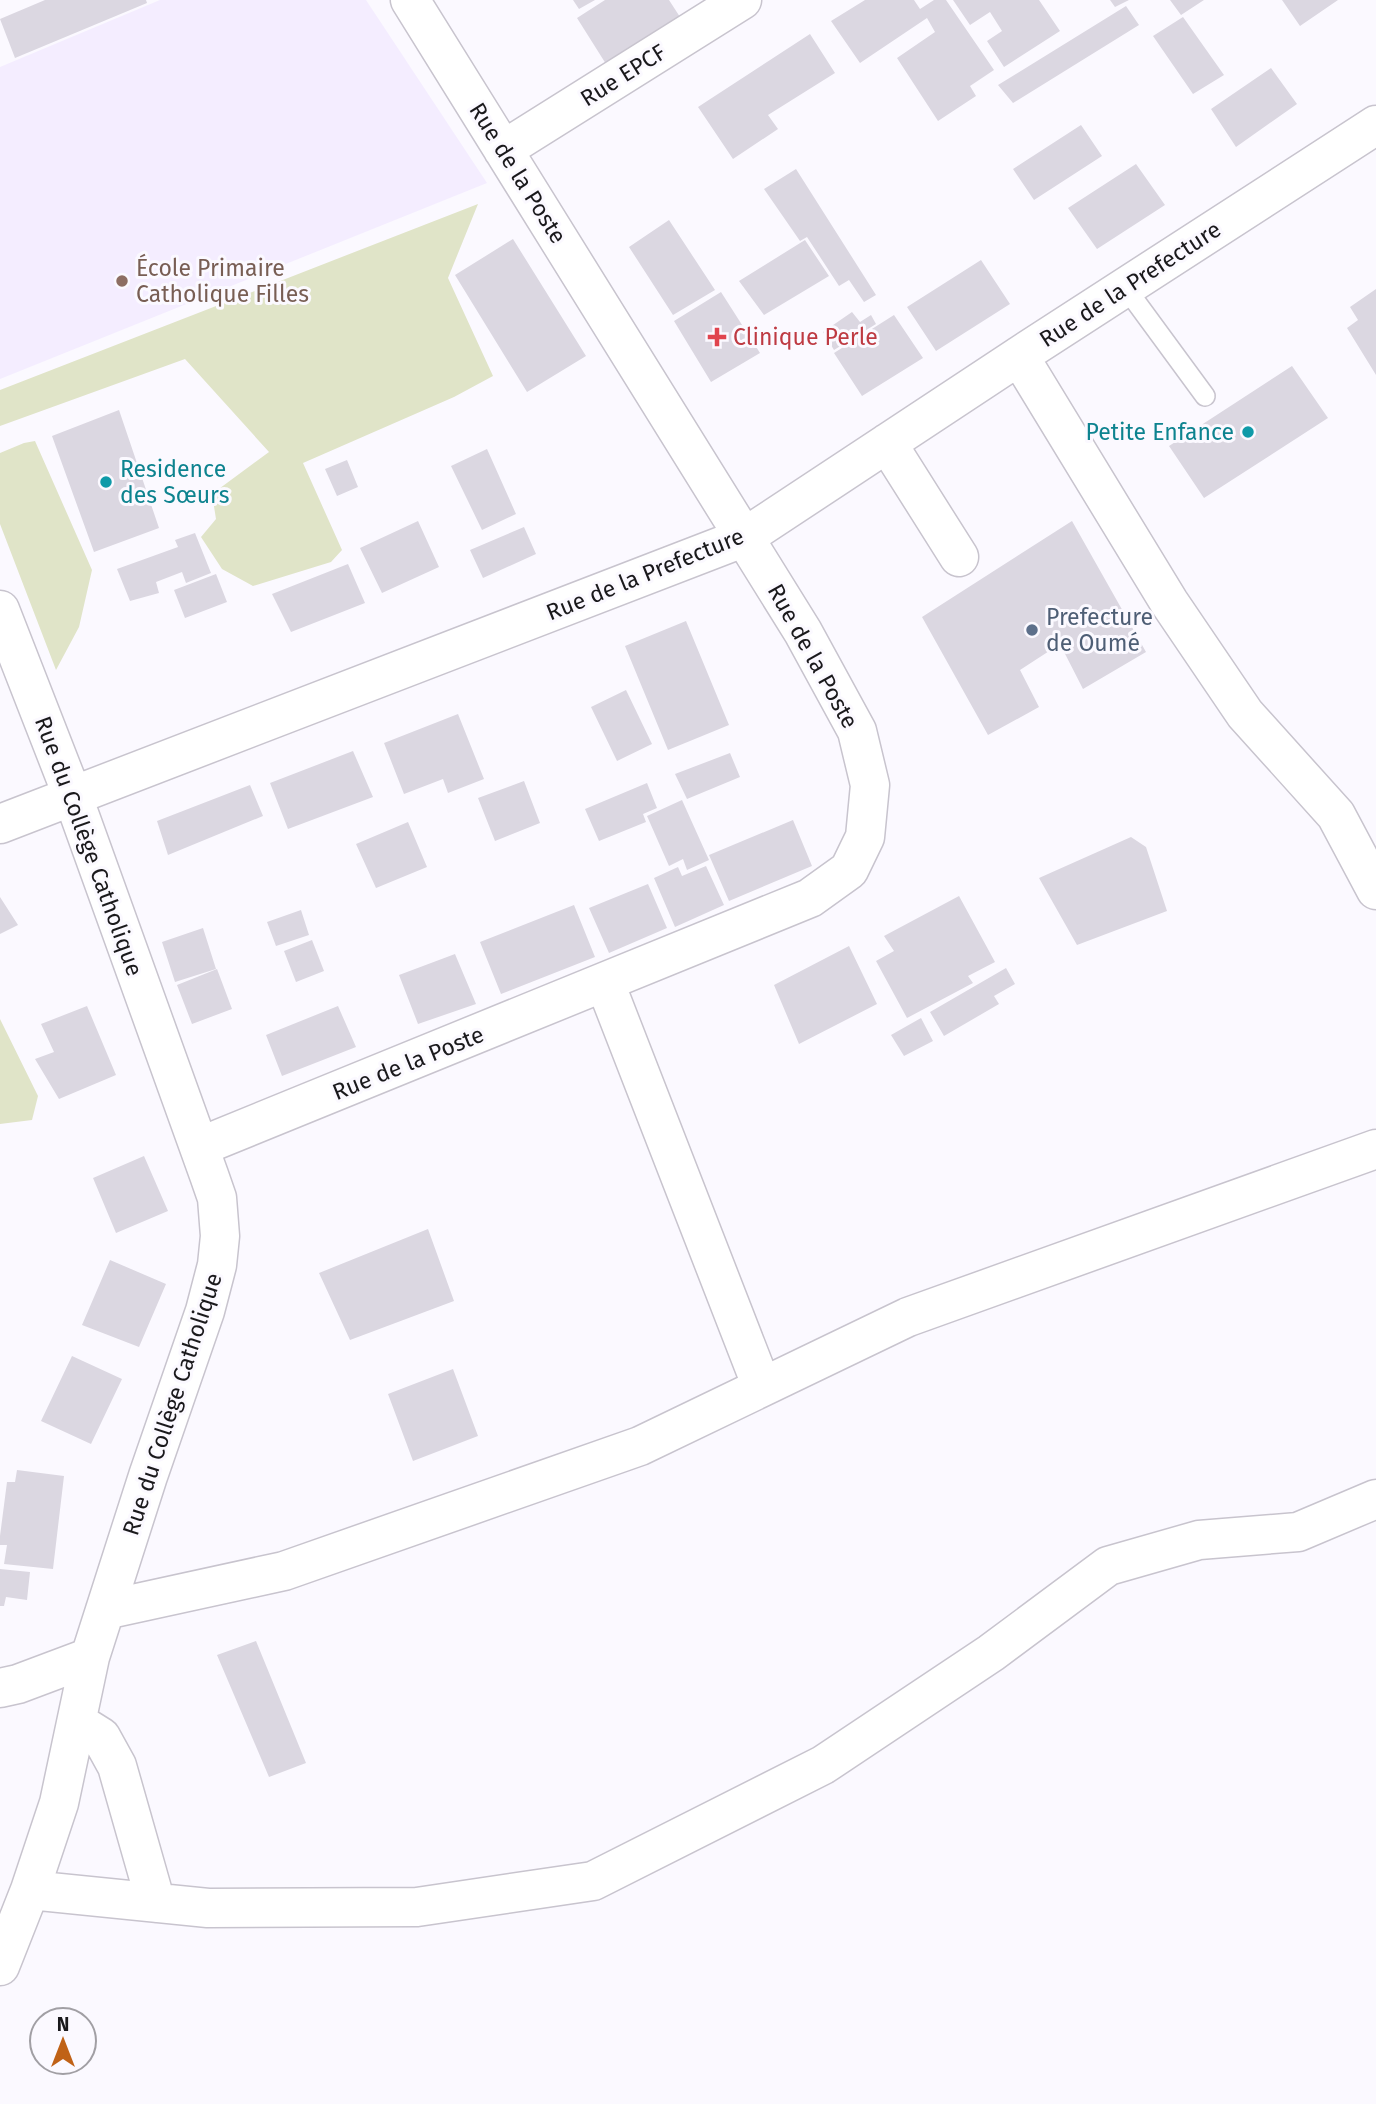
<svg xmlns="http://www.w3.org/2000/svg" width="1376" height="2104" font-family="'Fira Sans',sans-serif">
	<style>
		.built { fill: #f4edff }
		.green { fill: #e0e4c8 }
		.building { fill: #dbd7e1 }
		.lines { fill: none; stroke-linecap: round; stroke-linejoin: round }
		.service-casing { stroke: #c8c4ce; stroke-width: 22 }
		.minor-casing { stroke: #c8c4ce; stroke-width: 41 }
		.service { stroke: #fff; stroke-width: 19 }
		.minor { stroke: #fff; stroke-width: 38 }
		.education-dot { fill: #8d6e63; stroke: #fbf9ff; stroke-width: 2.5 }
		.health-dot { fill: #e0444e; stroke: #fbf9ff; stroke-width: 2.5 }
		.culture-dot { fill: #0f9aa8; stroke: #fbf9ff; stroke-width: 2.5 }
		.service-dot { fill: #5c6f8a; stroke: #fbf9ff; stroke-width: 2.5 }
		.labels { text-anchor: middle; dominant-baseline: central; stroke-width: 6; stroke-linejoin: round; paint-order: stroke }
		.street-label { font-size: 23px; fill: #1a191c; stroke: #fbf9ff }
		.education-label { font-size: 23px; fill: #785e54; stroke: #fbf9ff; text-anchor: start }
		.health-label { font-size: 23px; fill: #be3a42; stroke: #fbf9ff; text-anchor: start }
		.culture-label { font-size: 23px; fill: #0d838f; stroke: #fbf9ff; text-anchor: end }
		.service-label { font-size: 23px; fill: #4e5e75; stroke: #fbf9ff; text-anchor: start }
	</style>
	<rect width="100%" height="100%" fill="#fbf9ff"/>
	<path class="built" d="M 160,0 L 366,0 L 487,183 L 0,379 L 0,67 Z"/>
	<path class="green" d="M 478,204 L 448,278 L 493,376 L 454,397 L 303,463 L 342,550 L 331,562 L 253,586 L 222,569 L 201,537 L 216,519 L 212,494 L 269,452 L 185,359 L 0,426 L 0,390 Z
		M 35,441 L 92,570 L 79,627 L 56,670 L 0,524 L 0,453 L 24,443 Z
		M 0,1019 L 38,1096 L 32,1120 L 0,1124 Z"/>
	<path class="building" d="M 45,0 L 146,0 L 147,3 L 15,58 L 0,19 Z
		M 573,0 L 595,0 L 579,9 Z
		M 605,0 L 669,0 L 680,17 L 606,64 L 577,18 Z
		M 865,0 L 914,0 L 920,9 L 934,0 L 946,0 L 994,70 L 970,86 L 976,96 L 938,121 L 897,58 L 935,32 L 927,18 L 860,63 L 831,21 Z
		M 953,0 L 1039,0 L 1060,31 L 1004,67 L 987,41 L 1002,31 L 990,12 L 970,25 Z
		M 1110,0 L 1129,0 L 1115,7 Z
		M 1170,0 L 1204,0 L 1181,15 Z
		M 1282,0 L 1338,0 L 1300,26 Z
		M 1126,6 L 1139,25 L 1013,103 L 998,85 Z
		M 1183,17 L 1224,75 L 1193,94 L 1153,36 Z
		M 810,34 L 835,73 L 768,115 L 778,129 L 733,159 L 698,107 Z
		M 1271,68 L 1297,104 L 1236,147 L 1211,109 Z
		M 1081,125 L 1102,156 L 1034,200 L 1013,169 Z
		M 1136,164 L 1165,205 L 1097,249 L 1068,208 Z
		M 796,169 L 876,295 L 864,302 L 849,280 L 839,286 L 807,237 L 800,241 L 764,189 Z
		M 669,220 L 715,290 L 673,315 L 629,247 Z
		M 513,239 L 586,356 L 527,392 L 455,275 Z
		M 805,240 L 829,276 L 764,315 L 739,281 Z
		M 981,260 L 1010,304 L 936,351 L 907,307 Z
		M 1376,289 L 1376,375 L 1347,328 L 1358,320 L 1350,307 Z
		M 721,292 L 760,353 L 711,382 L 674,321 Z
		M 852,312 L 860,322 L 871,315 L 876,324 L 834,350 L 823,332 Z
		M 894,315 L 923,358 L 862,396 L 834,353 Z
		M 1292,366 L 1328,418 L 1204,498 L 1169,446 Z
		M 119,410 L 159,528 L 94,552 L 52,436 Z
		M 487,449 L 516,514 L 482,530 L 451,466 Z
		M 347,460 L 358,487 L 337,496 L 325,469 Z
		M 418,521 L 439,567 L 382,593 L 360,548 Z
		M 1072,521 L 1146,652 L 1083,689 L 1060,644 L 1020,670 L 1039,707 L 988,735 L 922,617 Z
		M 524,527 L 536,554 L 483,578 L 470,550 Z
		M 195,533 L 211,573 L 186,583 L 182,572 L 156,582 L 159,593 L 130,601 L 117,569 L 178,547 L 175,540 Z
		M 348,564 L 365,603 L 291,632 L 272,594 Z
		M 216,574 L 227,602 L 185,618 L 174,590 Z
		M 686,621 L 729,725 L 668,750 L 625,646 Z
		M 626,690 L 652,744 L 617,761 L 591,707 Z
		M 458,714 L 484,779 L 448,793 L 443,779 L 404,794 L 384,743 Z
		M 353,751 L 373,797 L 288,829 L 270,783 Z
		M 730,753 L 740,777 L 687,799 L 675,774 Z
		M 524,781 L 540,823 L 495,841 L 478,798 Z
		M 647,783 L 657,808 L 643,814 L 646,822 L 599,841 L 585,809 Z
		M 250,785 L 263,816 L 168,855 L 157,821 Z
		M 682,800 L 709,860 L 687,870 L 683,859 L 669,866 L 647,816 Z
		M 793,820 L 812,866 L 729,901 L 709,855 Z
		M 408,822 L 427,867 L 376,888 L 356,844 Z
		M 1131,837 L 1146,847 L 1167,911 L 1077,945 L 1039,878 Z
		M 706,866 L 724,905 L 675,927 L 654,878 L 678,867 L 682,876 Z
		M 648,884 L 667,928 L 609,953 L 589,908 Z
		M 959,896 L 995,962 L 968,976 L 973,983 L 907,1018 L 876,961 L 894,951 L 884,936 Z
		M 0,897 L 18,925 L 0,934 Z
		M 574,905 L 595,957 L 501,994 L 480,942 Z
		M 301,910 L 309,935 L 276,946 L 267,922 Z
		M 203,928 L 216,969 L 175,982 L 162,942 Z
		M 312,940 L 324,971 L 296,982 L 284,951 Z
		M 849,946 L 877,1004 L 799,1044 L 774,985 Z
		M 455,954 L 476,1004 L 418,1024 L 399,975 Z
		M 1006,968 L 1015,984 L 994,996 L 999,1004 L 944,1036 L 930,1012 Z
		M 217,969 L 232,1009 L 192,1024 L 177,985 Z
		M 87,1006 L 116,1075 L 59,1099 L 35,1059 L 54,1052 L 41,1024 Z
		M 338,1006 L 356,1047 L 282,1076 L 266,1035 Z
		M 921,1018 L 933,1041 L 904,1056 L 891,1035 Z
		M 144,1156 L 168,1211 L 116,1233 L 93,1178 Z
		M 428,1229 L 454,1301 L 350,1340 L 319,1273 Z
		M 110,1260 L 166,1284 L 139,1347 L 82,1325 Z
		M 72,1356 L 122,1379 L 91,1444 L 41,1421 Z
		M 453,1369 L 478,1436 L 413,1461 L 388,1394 Z
		M 17,1470 L 64,1476 L 53,1569 L 4,1564 L 7,1545 L 0,1545 L 0,1536 L 7,1482 L 15,1482 Z
		M 0,1569 L 30,1572 L 27,1600 L 6,1597 L 4,1606 L 0,1606 Z
		M 256,1641 L 306,1763 L 269,1777 L 217,1655 Z"/>
	<g class="lines">
		<g class="service-casing">
			<path id="service" d="M 1125,287 L 1205,396"/>
		</g>
		<g class="minor-casing">
			<path id="minor" d="M 503,150 L 742,0
				M 1019,356 L 1169,602 L 1245,714 L 1336,815 L 1376,890
				M 887,443 L 959,557
				M 0,610 L 73,797 L 209,1175 L 217,1198 L 220,1236 L 217,1265 L 205,1311 L 148,1476 L 90,1657 L 59,1803 L 30,1890 L 0,1966
				M 0,824 L 745,537 L 1019,356 L 1376,125
				M 605,983 L 762,1387
				M 199,1147 L 810,898 L 849,870 L 865,837 L 870,785 L 857,731 L 803,632 L 410,0
				M 105,1610 L 284,1571 L 640,1446 L 908,1317 L 1376,1149
				M 0,1688 L 18,1684 L 90,1657
				M 77,1722 L 101,1737 L 117,1766 L 156,1903
				M 30,1890 L 208,1908 L 417,1907 L 593,1881 L 823,1765 L 991,1653 L 1108,1566 L 1199,1540 L 1298,1532 L 1376,1499"/>
		</g>
		<use href="#service" class="service"/>
		<use href="#minor" class="minor"/>
	</g>
	<circle class="education-dot" cx="122" cy="281" r="7"/>
	<path class="health-dot" d="M713.5 326.5h7v7h7v7h-7v7h-7v-7h-7v-7h7z"/>
	<g class="culture-dot">
		<circle cx="1248" cy="432" r="7"/>
		<circle cx="106" cy="482" r="7"/>
	</g>
	<circle class="service-dot" cx="1032" cy="630" r="7"/>
	<g class="labels">
		<g class="street-label">
			<text transform="translate(623 75) rotate(-32)">Rue EPCF</text>
			<text transform="translate(518 173) rotate(58)">Rue de la Poste</text>
			<text transform="translate(1130 284) rotate(-33)">Rue de la Prefecture</text>
			<text transform="translate(645 574) rotate(-22)">Rue de la Prefecture</text>
			<text transform="translate(813 656) rotate(61)">Rue de la Poste</text>
			<text transform="translate(89 846) rotate(70)">Rue du Collège Catholique</text>
			<text transform="translate(408 1063) rotate(-22)">Rue de la Poste</text>
			<text transform="translate(172 1404) rotate(-72)">Rue du Collège Catholique</text>
		</g>
		<g class="education-label">
			<text x="136" y="268">École Primaire<tspan x="136" dy="26">Catholique Filles</tspan></text>
		</g>
		<g class="health-label">
			<text x="733" y="337">Clinique Perle</text>
		</g>
		<g class="culture-label">
			<text x="1234" y="432">Petite Enfance</text>
			<text x="120" y="469" text-anchor="start">Residence<tspan x="120" dy="26">des Sœurs</tspan></text>
		</g>
		<g class="service-label">
			<text x="1046" y="617">Prefecture<tspan x="1046" dy="26">de Oumé</tspan></text>
		</g>
	</g>
	<g transform="translate(63 2041)"><circle r="33" fill="#fbf9ff" stroke="#a19fa4" stroke-width="2"/>
	<path d="M0-5L12 26L0 18L-12 26Z" fill="#c06217"/>
	<text y="-10" font-size="19" font-weight="bold" text-anchor="middle" fill="#1a191c">N</text>
	</g>
</svg>
